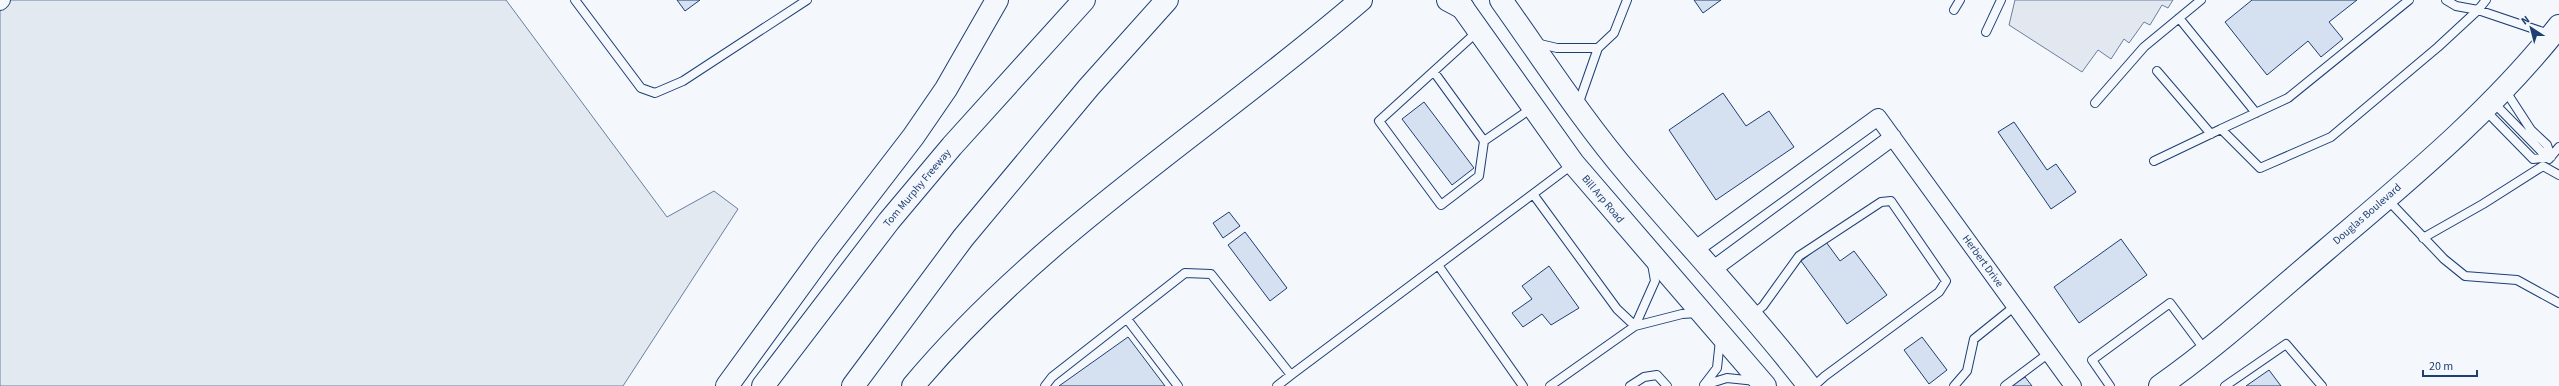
<svg xmlns="http://www.w3.org/2000/svg" width="2559" height="386" font-family="'Source Sans 3',sans-serif">
	<style>
		.green { fill: #e3e9f0; stroke: #687fa3 }
		.parking { fill: #e3e8f0; stroke: #687fa3 }
		.building { fill: #d5e0f0; stroke: #1d3f73 }
		.lines { fill: none; stroke-linecap: round; stroke-linejoin: round }
		.lane-casing { stroke: #1d3f73; stroke-width: 10 }
		.street-casing { stroke: #1d3f73; stroke-width: 18 }
		.secondary-casing { stroke: #1d3f73; stroke-width: 24 }
		.primary-casing { stroke: #1d3f73; stroke-width: 24 }
		.highway-casing { stroke: #1d3f73; stroke-width: 24 }
		.lane { stroke: #f4f7fb; stroke-width: 8 }
		.street { stroke: #f4f7fb; stroke-width: 16 }
		.secondary { stroke: #f4f7fb; stroke-width: 22 }
		.primary { stroke: #f4f7fb; stroke-width: 22 }
		.highway { stroke: #f4f7fb; stroke-width: 22 }
		.labels { text-anchor: middle; dominant-baseline: central; stroke-width: 3; stroke-linejoin: round; paint-order: stroke }
		.street-label { font-size: 11px; fill: #1d3f73; stroke: #f4f7fb }
	</style>
	<rect width="100%" height="100%" fill="#f4f7fb"/>
	<path class="green" d="M 0,0 L 506,0 L 667,217 L 714,191 L 738,209 L 623,386 L 0,386 Z"/>
	<path class="parking" d="M 2015,0 L 2173,0 L 2168,8 L 2162,5 L 2150,25 L 2144,22 L 2129,43 L 2124,39 L 2111,59 L 2098,50 L 2082,72 L 2009,25 Z"/>
	<path class="building" d="M 677,0 L 700,0 L 685,11 Z
		M 1694,0 L 1721,0 L 1703,13 Z
		M 2252,0 L 2357,0 L 2329,22 L 2343,39 L 2321,57 L 2308,41 L 2267,75 L 2225,22 Z
		M 1723,93 L 1746,126 L 1769,111 L 1794,147 L 1716,200 L 1669,130 Z
		M 1424,102 L 1474,168 L 1452,185 L 1402,119 Z
		M 2014,122 L 2047,170 L 2056,164 L 2076,192 L 2051,209 L 1998,132 Z
		M 1229,212 L 1240,226 L 1223,238 L 1213,223 Z
		M 1245,232 L 1287,288 L 1270,301 L 1228,245 Z
		M 2121,239 L 2147,275 L 2079,323 L 2054,287 Z
		M 1826,242 L 1840,261 L 1854,251 L 1887,295 L 1847,324 L 1801,261 Z
		M 1549,266 L 1579,308 L 1551,325 L 1542,314 L 1523,327 L 1512,313 L 1532,299 L 1522,286 Z
		M 1128,337 L 1165,386 L 1059,386 Z
		M 1922,337 L 1947,370 L 1929,384 L 1904,350 Z
		M 2269,370 L 2281,386 L 2246,386 Z
		M 2025,377 L 2032,386 L 2011,386 Z"/>
	<g class="lines">
		<g class="lane-casing">
			<path id="lane" d="M 575,0 L 641,88 L 655,93 L 683,81 L 807,0
				M 2446,0 L 2456,6 L 2478,10 L 2486,0
				M 1954,10 L 1960,0
				M 2179,18 L 2256,113
				M 1986,32 L 2001,0
				M 1536,43 L 1557,48 L 1598,48 L 1578,105
				M 1598,48 L 1614,33 L 1627,0
				M 2157,71 L 2211,134
				M 1434,72 L 1484,141 L 1479,176 L 1441,205 L 1379,121 L 1478,31
				M 2505,90 L 2531,130 L 2547,145 L 2551,157
				M 2493,102 L 2541,151 L 2550,156
				M 2095,103 L 2144,47 L 2201,0
				M 2485,110 L 2533,159 L 2551,157
				M 2221,129 L 2288,98 L 2409,0
				M 1484,141 L 1532,108
				M 2549,159 L 2559,147
				M 2154,161 L 2221,129 L 2260,168 L 2331,137 L 2438,47 L 2478,10 L 2549,34
				M 1533,194 L 1617,309 L 1635,326 L 1550,386
				M 2387,199 L 2444,259 L 2465,276 L 2517,280 L 2559,303
				M 2423,238 L 2483,204 L 2543,166 L 2559,175
				M 1652,264 L 1655,281 L 1635,326 L 1682,314 L 1698,313
				M 1752,315 L 1763,306 L 1799,256 L 1881,202 L 1891,201 L 1946,281 L 1939,292 L 1825,376 L 1814,386
				M 1127,319 L 1178,386
				M 1720,340 L 1717,368 L 1704,385 L 1727,378 L 1756,381
				M 1045,386 L 1052,377 L 1185,273 L 1211,274 L 1291,375 L 1438,265
				M 1277,386 L 1291,375
				M 1523,386 L 1438,265 L 1573,164
				M 1630,386 L 1644,377 L 1657,375 L 1667,386
				M 1954,386 L 1967,371 L 1974,339 L 2015,306
				M 2005,386 L 2049,353
				M 2110,386 L 2092,360 L 2170,303 L 2205,350
				M 2225,386 L 2286,344 L 2322,386"/>
		</g>
		<g class="street-casing">
			<path id="street" d="M 0,2 L 2,0
				M 1694,250 L 1878,117 L 2073,386
				M 1712,270 L 1893,137"/>
		</g>
		<g class="secondary-casing">
			<path id="secondary" d="M 2160,386 C 2218,345 2272,296 2326,250 C 2408,180 2492,111 2559,26"/>
		</g>
		<g class="primary-casing">
			<path id="primary" d="M 1457,0 L 1573,163 L 1765,386
				M 1501,0 C 1543,59 1583,121 1630,176 C 1689,246 1753,313 1809,386"/>
		</g>
		<g class="highway-casing">
			<path id="highway" d="M 1448,0 L 1463,8
				M 727,386 L 826,250 L 913,137 L 946,89 L 997,0
				M 763,386 L 889,221 L 952,146 L 1084,0
				M 853,386 L 963,238 L 1089,87 L 1167,0
				M 913,386 C 1042,232 1210,130 1361,0"/>
		</g>
		<use href="#lane" class="lane"/>
		<use href="#street" class="street"/>
		<use href="#secondary" class="secondary"/>
		<use href="#primary" class="primary"/>
		<use href="#highway" class="highway"/>
	</g>
	<g class="labels">
		<g class="street-label">
			<text transform="translate(917 188) rotate(-50)">Tom Murphy Freeway</text>
			<text transform="translate(1603 199) rotate(50)">Bill Arp Road</text>
			<text transform="translate(2367 214) rotate(-41)">Douglas Boulevard</text>
			<text transform="translate(1983 261) rotate(54)">Herbert Drive</text>
		</g>
	</g>
	<g transform="translate(2531 28) rotate(324)" stroke="#f4f7fb" stroke-width="3" paint-order="stroke">
	<path d="M0-3L7 15L0 10L-7 15Z" fill="#1d3f73"/>
	<text y="-6" font-size="11" font-weight="bold" text-anchor="middle" fill="#1d3f73">N</text>
	</g>
	<path d="M2423 370v6h54v-6" fill="none" stroke="#1d3f73" stroke-width="2"/>
	<text x="2429" y="370" font-size="12" fill="#1d3f73" stroke="#f4f7fb" stroke-width="3" paint-order="stroke">20 m</text>
</svg>
